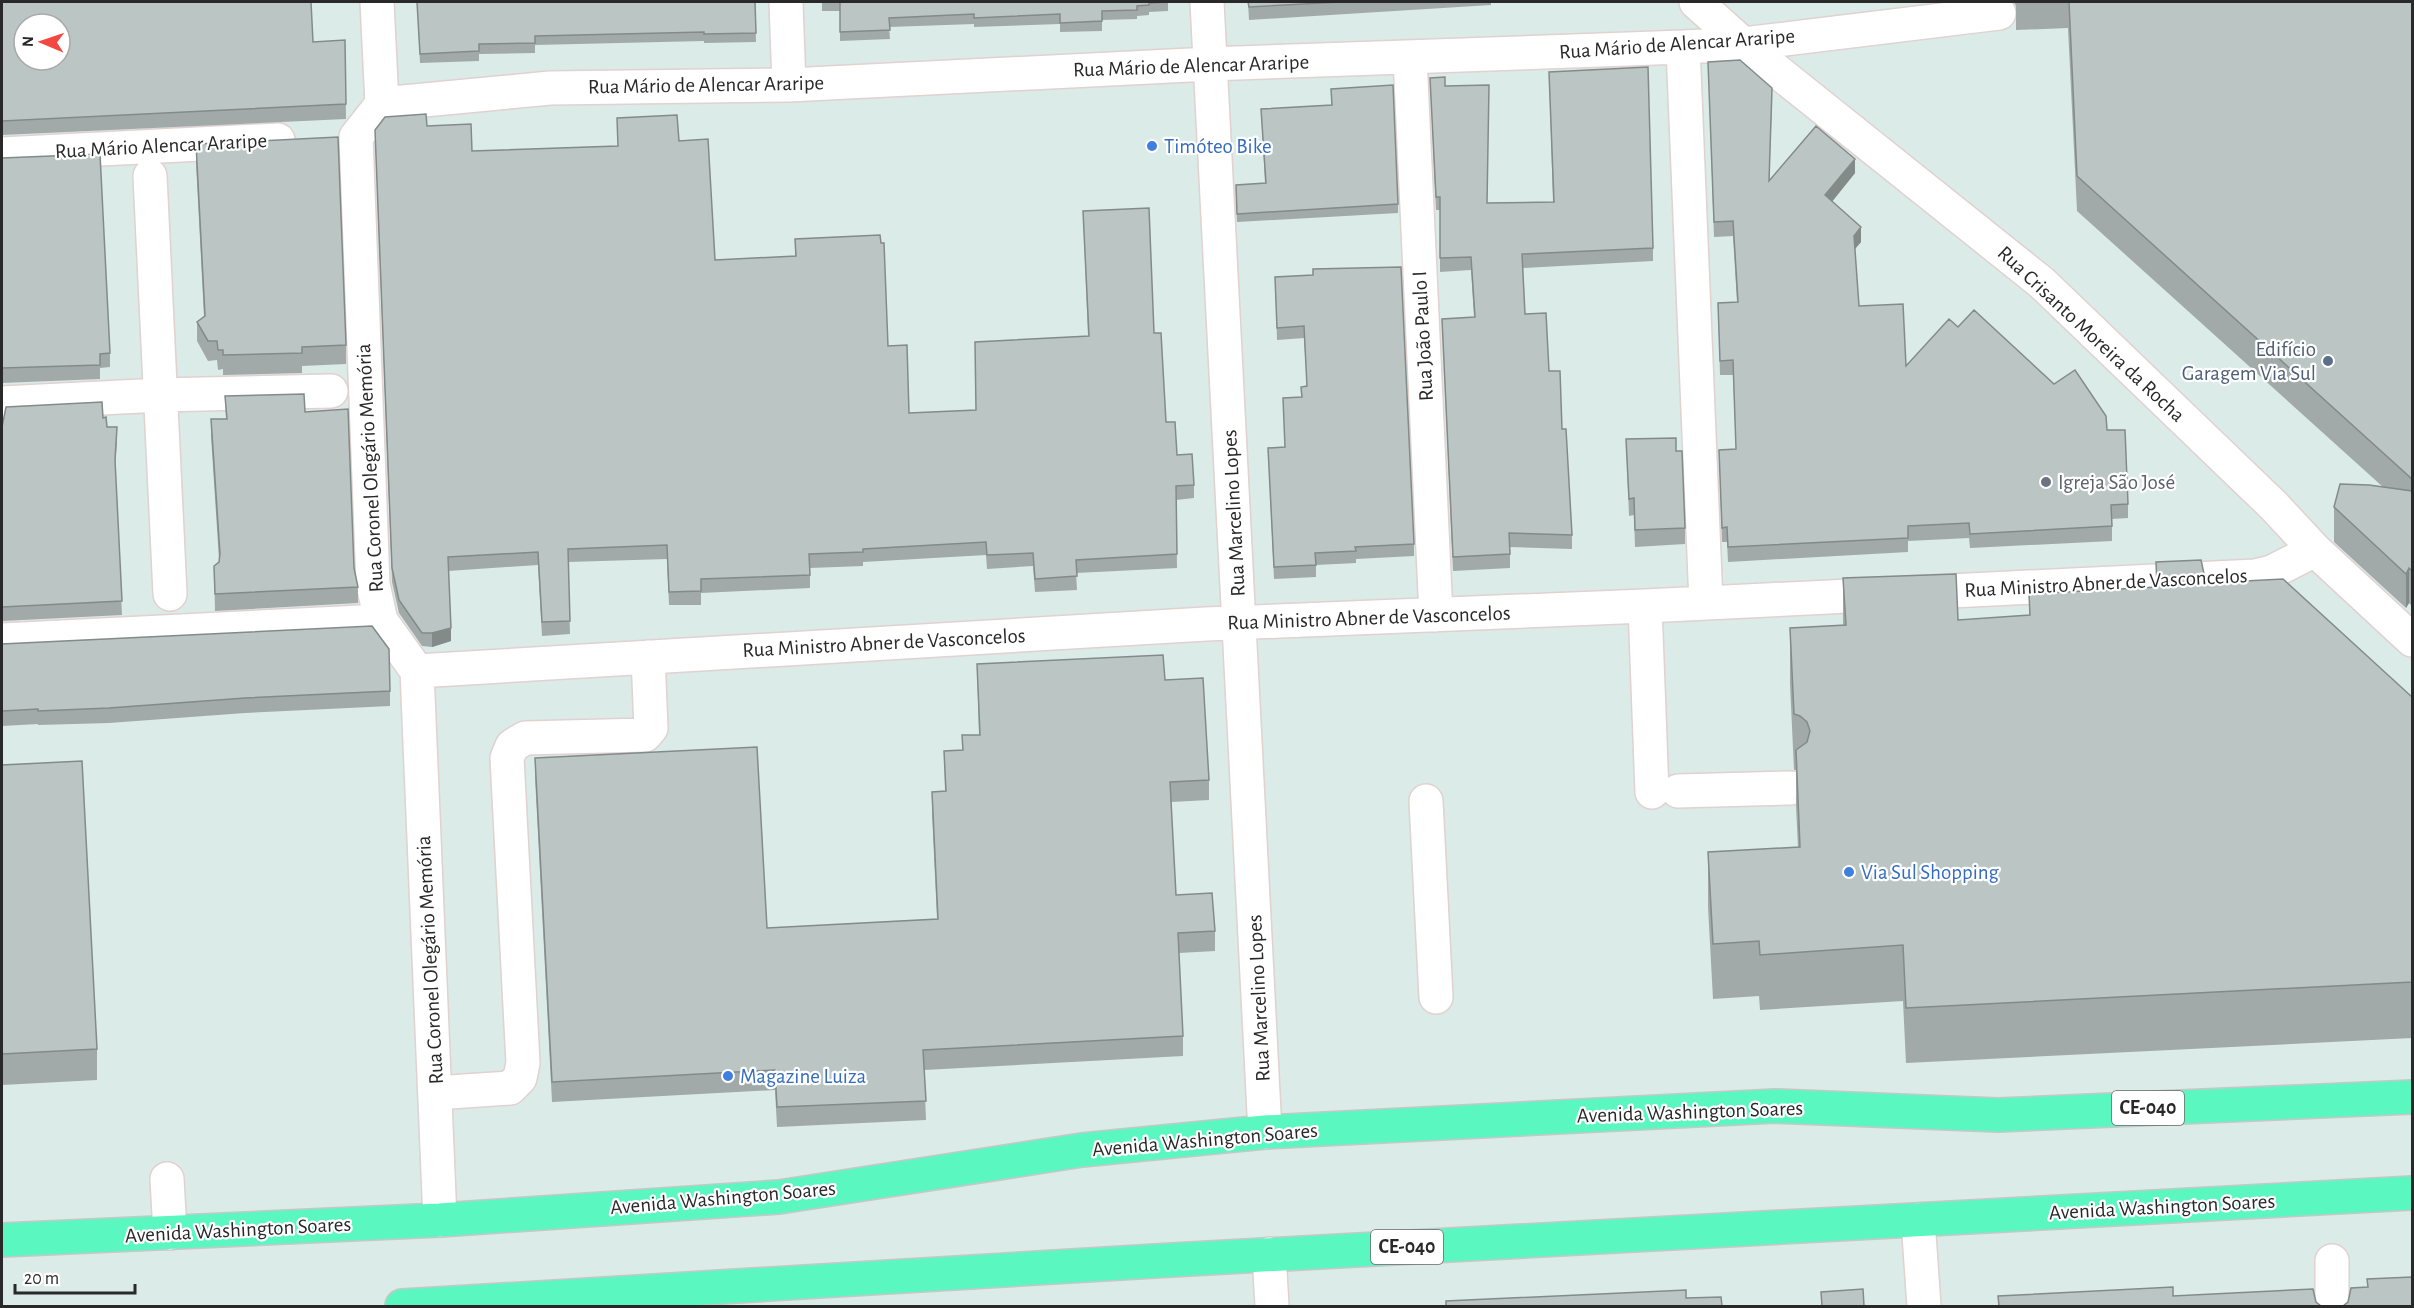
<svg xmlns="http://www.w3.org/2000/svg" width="2414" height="1308" font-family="'Alegreya Sans',sans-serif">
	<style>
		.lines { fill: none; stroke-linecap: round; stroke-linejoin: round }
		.minor-casing { stroke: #e1d1d0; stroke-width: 36 }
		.highway-casing { stroke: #c7c7c7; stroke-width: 36 }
		.minor { stroke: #fff; stroke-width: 33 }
		.highway { stroke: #5af7c1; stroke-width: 33 }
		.wall { fill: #a1aaa9 }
		.shaded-wall { fill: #838b89 }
		.building { fill: #bbc6c4; stroke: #838b89; stroke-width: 1.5; fill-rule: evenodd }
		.shop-dot { fill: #3f7fe0; stroke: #fff; stroke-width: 2 }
		.service-dot { fill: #5c6f8a; stroke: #fff; stroke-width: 2 }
		.worship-dot { fill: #6b7280; stroke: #fff; stroke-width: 2 }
		.labels { text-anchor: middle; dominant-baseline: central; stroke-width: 4.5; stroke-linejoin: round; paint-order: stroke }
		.shield { fill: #fff; stroke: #696969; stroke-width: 1.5 }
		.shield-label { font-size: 20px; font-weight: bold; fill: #292929 }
		.street-label { font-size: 21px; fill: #292929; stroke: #fff }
		.shop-label { font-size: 21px; fill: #366cbe; stroke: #fff; text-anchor: start }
		.service-label { font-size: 21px; fill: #4e5e75; stroke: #fff; text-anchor: end }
		.worship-label { font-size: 21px; fill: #5b616d; stroke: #fff; text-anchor: start }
	</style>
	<rect width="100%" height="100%" fill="#dbebe7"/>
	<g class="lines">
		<g class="minor-casing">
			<path id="minor" d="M 377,2 L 382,104 L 356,137 L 373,584 L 381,621 L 417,671 L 440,1220
				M 786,2 L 789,85
				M 1207,2 L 1265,1132
				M 1696,2 L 1743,44 L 2042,283 L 2274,506 L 2315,550 L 2412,640
				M 1683,47 L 1706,603
				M 1410,58 L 1436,615
				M 382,104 L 550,88 L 789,85 L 1210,64 L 1683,47 L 1743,44 L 1999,13
				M 2,154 L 278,140
				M 150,176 L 170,594
				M 2,403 L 161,395 L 331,391
				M 1645,606 L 1652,792
				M 2,640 L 381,621
				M 417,671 L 1206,624 L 1645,606 L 2255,576 L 2272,572 L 2315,550
				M 1678,791 L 1791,788
				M 1426,801 L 1436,997
				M 435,1093 L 510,1088 L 520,1078 L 523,1063 L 507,758 L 512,746 L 525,738 L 645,735 L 651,728 L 648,657
				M 167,1179 L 170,1233
				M 1918,1220 L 1924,1306
				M 1269,1254 L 1272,1306
				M 2332,1261 L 2332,1306"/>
		</g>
		<g class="highway-casing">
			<path id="highway" d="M 2,1240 L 440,1220 L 779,1197 L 1082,1150 L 1265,1132 L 1775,1106 L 1998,1115 L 2412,1097
				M 402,1306 L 1172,1260 L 2412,1193"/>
		</g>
		<use href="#minor" class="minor"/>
		<use href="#highway" class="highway"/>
	</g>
	<path class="wall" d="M 2,2 L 313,42 L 345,40 L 346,119 L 2,135 Z
		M 417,2 L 755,2 L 756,42 L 704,43 L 704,41 L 535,45 L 535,53 L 479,54 L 479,61 L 420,63 Z
		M 822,2 L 1168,2 L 1168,11 L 1149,12 L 1149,15 L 1137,16 L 1137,19 L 1102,20 L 1102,31 L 1060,32 L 1060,24 L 974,27 L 974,24 L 889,27 L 890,39 L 840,41 L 840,11 L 822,11 Z
		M 1248,2 L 1491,2 L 1491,5 L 1249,20 Z
		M 2014,2 L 2412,2 L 2412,606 L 2409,603 L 2406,608 L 2334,542 L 2334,507 L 2383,487 L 2077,211 L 2068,28 L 2016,30 L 2016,6 Z
		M 1708,62 L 1772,103 L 1769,180 L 1855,173 L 1832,202 L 1861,242 L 1855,249 L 1859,306 L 1906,366 L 1958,327 L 2054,384 L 2107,430 L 2128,504 L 2128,518 L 2112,519 L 2112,541 L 1970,548 L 1969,538 L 1908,541 L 1908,552 L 1728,562 L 1727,542 L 1722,542 L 1719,450 L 1736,449 L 1733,375 L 1720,375 L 1718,303 L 1737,302 L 1733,236 L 1714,237 Z
		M 1549,72 L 1653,248 L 1653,261 L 1523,268 L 1525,314 L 1549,371 L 1562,429 L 1572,535 L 1572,549 L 1510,547 L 1510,568 L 1453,571 L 1442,319 L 1474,317 L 1471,270 L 1440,272 L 1440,210 L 1436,210 L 1430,78 L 1445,86 L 1487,203 L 1553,202 Z
		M 1331,89 L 1398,204 L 1398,213 L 1237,222 L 1236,193 L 1265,183 L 1261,109 L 1331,105 Z
		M 427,126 L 472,151 L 617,146 L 679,141 L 715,260 L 795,256 L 795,239 L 888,346 L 909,413 L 976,410 L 1088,336 L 1083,211 L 1154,333 L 1166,422 L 1177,455 L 1194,485 L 1194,498 L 1176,500 L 1177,568 L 1076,573 L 1077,590 L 1035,592 L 1033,566 L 987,569 L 986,555 L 863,562 L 863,566 L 810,568 L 810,588 L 701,593 L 701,605 L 669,605 L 667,559 L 568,562 L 570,634 L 542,636 L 538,565 L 448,571 L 451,641 L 432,647 L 422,646 L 399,613 L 392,582 L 375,130 Z
		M 196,144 L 346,345 L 346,364 L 302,366 L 302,373 L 223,375 L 223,369 L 218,370 L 217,360 L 208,361 L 197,341 L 197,322 L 204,316 L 196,163 Z
		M 2,158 L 110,353 L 110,367 L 100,368 L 100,379 L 2,383 Z
		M 1313,275 L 1414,544 L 1414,556 L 1356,559 L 1356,563 L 1316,565 L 1316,577 L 1274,579 L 1268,448 L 1285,447 L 1283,398 L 1301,397 L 1307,386 L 1304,338 L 1277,340 L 1275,277 Z
		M 225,396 L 305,412 L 354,568 L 358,587 L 358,603 L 215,611 L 214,566 L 219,562 L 219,560 L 211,436 L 211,419 L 226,419 Z
		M 103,418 L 107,427 L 117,442 L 115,468 L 122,615 L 2,621 L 2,427 Z
		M 1626,439 L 1685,528 L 1685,544 L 1635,547 L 1634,515 L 1629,516 Z
		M 2156,562 L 2206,583 L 2412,697 L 2412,1038 L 1906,1063 L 1903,1001 L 1760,1010 L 1759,996 L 1713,999 L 1708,907 L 1708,852 L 1798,848 L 1796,806 L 1796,770 L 1794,770 L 1790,684 L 1790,628 L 1843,625 L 1843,578 L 1958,620 L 2029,615 L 2029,594 L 2156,587 Z
		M 2,644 L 390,691 L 390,706 L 245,713 L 109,723 L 38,725 L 38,724 L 2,726 Z
		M 977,664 L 1165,680 L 1209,780 L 1209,800 L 1171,802 L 1176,895 L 1215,931 L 1215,951 L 1179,953 L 1183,1036 L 1183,1056 L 924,1070 L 926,1120 L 777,1127 L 775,1090 L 552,1102 L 535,777 L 535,758 L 767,928 L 937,919 L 932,812 L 932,792 L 945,792 L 944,751 L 962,750 L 962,735 L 979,735 Z
		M 2,765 L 97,1049 L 97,1080 L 2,1085 Z"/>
	<path class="shaded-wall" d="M 1855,159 L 1855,173 L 1825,210 L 1825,195 Z
		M 1861,227 L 1861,242 L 1854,250 L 1854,236 Z
		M 2409,568 L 2409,603 L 2406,608 L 2406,574 Z
		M 451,628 L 451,641 L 432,647 L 432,633 Z"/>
	<path class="building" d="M 2,2 L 311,2 L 313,42 L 345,40 L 346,104 L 2,121 ZM 24,24 L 60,24 L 60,60 L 24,60 Z
		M 417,2 L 755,2 L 756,33 L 704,34 L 704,32 L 535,36 L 535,43 L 479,44 L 479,51 L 420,54 Z
		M 840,2 L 1166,2 L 1149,3 L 1149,5 L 1137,6 L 1137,10 L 1102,11 L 1102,21 L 1060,23 L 1060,14 L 974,18 L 974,14 L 889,18 L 890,30 L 840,32 Z
		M 1248,2 L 1341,2 L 1249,7 Z
		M 2069,2 L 2412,2 L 2412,479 L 2077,176 Z
		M 1740,60 L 1772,88 L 1769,181 L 1816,126 L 1855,159 L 1825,195 L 1861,227 L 1854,236 L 1859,306 L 1903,304 L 1906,366 L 1949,319 L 1958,327 L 1974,310 L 2054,384 L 2075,370 L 2106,416 L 2107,430 L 2125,430 L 2128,504 L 2111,505 L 2112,526 L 1970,534 L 1969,523 L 1908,526 L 1908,538 L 1728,547 L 1727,527 L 1722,528 L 1719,450 L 1736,449 L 1733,360 L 1720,361 L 1718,303 L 1738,302 L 1733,221 L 1714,222 L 1708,62 Z
		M 1648,67 L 1653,248 L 1522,254 L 1525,314 L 1546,313 L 1549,371 L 1560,371 L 1562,429 L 1566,429 L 1572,535 L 1509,533 L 1510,554 L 1453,557 L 1442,319 L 1475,317 L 1471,257 L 1440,258 L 1440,197 L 1436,197 L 1430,78 L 1445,77 L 1445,86 L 1489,85 L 1487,203 L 1554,202 L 1549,72 Z
		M 1393,85 L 1398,204 L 1237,214 L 1236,185 L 1266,183 L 1261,109 L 1332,105 L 1331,89 Z
		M 426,114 L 427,126 L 471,124 L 472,151 L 618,146 L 617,118 L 677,115 L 679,141 L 708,139 L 715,260 L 796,256 L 795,239 L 880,235 L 881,243 L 884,243 L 888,346 L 907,345 L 909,413 L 976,410 L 975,342 L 1089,336 L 1083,211 L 1149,208 L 1154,333 L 1161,333 L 1166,422 L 1175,422 L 1177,455 L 1192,454 L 1194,485 L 1176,486 L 1177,554 L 1076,560 L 1077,576 L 1035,579 L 1033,553 L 987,555 L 986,542 L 863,549 L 863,552 L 809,554 L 810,575 L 701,579 L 701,591 L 669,592 L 667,545 L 568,549 L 570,621 L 542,622 L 538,552 L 448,557 L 451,628 L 432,633 L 422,633 L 399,600 L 392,568 L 375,130 L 385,117 Z
		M 338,137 L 346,345 L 302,347 L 302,353 L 223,355 L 223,350 L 218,350 L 217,341 L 208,341 L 197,322 L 205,316 L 196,144 Z
		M 100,154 L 110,353 L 100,354 L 100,365 L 2,368 L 2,158 Z
		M 1401,267 L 1414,544 L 1355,547 L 1356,551 L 1315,553 L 1316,565 L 1274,567 L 1268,448 L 1285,447 L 1283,398 L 1302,397 L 1301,387 L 1307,386 L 1304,326 L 1277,328 L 1275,277 L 1313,275 L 1313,269 Z
		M 304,394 L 305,412 L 348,409 L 354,568 L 358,587 L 215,594 L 214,566 L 219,562 L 220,554 L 211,419 L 227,419 L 225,396 Z
		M 102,402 L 103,418 L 106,417 L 107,427 L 117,427 L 115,460 L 122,601 L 2,607 L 2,427 L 6,407 Z
		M 1676,438 L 1676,451 L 1682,451 L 1685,528 L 1635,530 L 1634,498 L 1629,499 L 1626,439 Z
		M 2340,484 L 2369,485 L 2412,491 L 2412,571 L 2409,568 L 2406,574 L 2334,507 Z
		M 2201,560 L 2206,583 L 2283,579 L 2412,697 L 2412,982 L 1906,1008 L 1903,945 L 1760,955 L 1759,941 L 1713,944 L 1708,852 L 1800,847 L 1796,750 L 1807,742 L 1810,731 L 1807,722 L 1800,716 L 1794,714 L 1790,628 L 1846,625 L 1843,578 L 1956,574 L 1958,620 L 2030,615 L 2029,594 L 2157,587 L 2156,562 Z
		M 372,626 L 389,649 L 390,691 L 245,698 L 109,708 L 38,711 L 38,709 L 2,711 L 2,644 Z
		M 1163,655 L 1165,680 L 1203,678 L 1209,780 L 1170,782 L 1176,895 L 1212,893 L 1215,931 L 1178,933 L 1183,1036 L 923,1050 L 926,1101 L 777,1107 L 775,1070 L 552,1082 L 535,758 L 757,747 L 767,928 L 938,919 L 932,792 L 946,791 L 944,751 L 963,750 L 962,735 L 980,735 L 977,664 Z
		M 82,761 L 97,1049 L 2,1054 L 2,765 Z
		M 2412,1277 L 2412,1306 L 2343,1306 L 2348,1302 L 2351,1288 L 2368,1287 L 2367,1279 Z
		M 2173,1287 L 2173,1296 L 2313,1289 L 2316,1302 L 2321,1306 L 1999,1306 L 1998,1296 Z
		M 1863,1289 L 1864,1306 L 1822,1306 L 1821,1292 Z
		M 1686,1290 L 1686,1298 L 1721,1297 L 1722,1306 L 1446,1306 L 1446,1301 Z"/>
	<g class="shop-dot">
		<circle cx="1152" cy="146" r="6"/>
		<circle cx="1849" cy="872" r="6"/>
		<circle cx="728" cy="1076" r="6"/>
	</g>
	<circle class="service-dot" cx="2328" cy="361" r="6"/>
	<circle class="worship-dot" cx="2046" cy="482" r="6"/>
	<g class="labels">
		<g class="shield">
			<rect x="2112" y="1091" width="72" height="34" rx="4.5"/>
			<rect x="1371" y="1230" width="72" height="34" rx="4.5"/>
		</g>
		<g class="shield-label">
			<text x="2148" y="1108">CE-040</text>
			<text x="1407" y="1247">CE-040</text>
		</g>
		<g class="street-label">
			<text transform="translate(1677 44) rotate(-4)">Rua Mário de Alencar Araripe</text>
			<text transform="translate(1191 66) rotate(-2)">Rua Mário de Alencar Araripe</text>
			<text transform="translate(706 85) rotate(-1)">Rua Mário de Alencar Araripe</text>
			<text transform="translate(161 146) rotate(-3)">Rua Mário Alencar Araripe</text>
			<text transform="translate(2091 334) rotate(43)">Rua Crisanto Moreira da Rocha</text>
			<text transform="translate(1423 336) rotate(-93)">Rua João Paulo I</text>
			<text transform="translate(370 468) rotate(-93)">Rua Coronel Olegário Memória</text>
			<text transform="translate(1234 513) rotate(-93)">Rua Marcelino Lopes</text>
			<text transform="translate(2106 583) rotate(-3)">Rua Ministro Abner de Vasconcelos</text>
			<text transform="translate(1369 618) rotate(-2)">Rua Ministro Abner de Vasconcelos</text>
			<text transform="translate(884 643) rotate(-3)">Rua Ministro Abner de Vasconcelos</text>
			<text transform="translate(430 960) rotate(-93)">Rua Coronel Olegário Memória</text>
			<text transform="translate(1259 998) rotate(-93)">Rua Marcelino Lopes</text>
			<text transform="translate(1690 1112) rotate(-2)">Avenida Washington Soares</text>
			<text transform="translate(1205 1140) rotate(-5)">Avenida Washington Soares</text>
			<text transform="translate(723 1198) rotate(-5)">Avenida Washington Soares</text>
			<text transform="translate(2162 1207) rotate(-3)">Avenida Washington Soares</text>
			<text transform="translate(238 1230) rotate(-3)">Avenida Washington Soares</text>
		</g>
		<g class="shop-label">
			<text x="1164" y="146">Timóteo Bike</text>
			<text x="1861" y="872">Via Sul Shopping</text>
			<text x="740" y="1076">Magazine Luiza</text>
		</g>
		<g class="service-label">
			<text x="2316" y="349">Edifício<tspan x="2316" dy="24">Garagem Via Sul</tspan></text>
		</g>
		<g class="worship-label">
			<text x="2058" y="482">Igreja São José</text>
		</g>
	</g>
	<rect width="2414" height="1308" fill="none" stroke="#292929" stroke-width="6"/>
	<g transform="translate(42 42) rotate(272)"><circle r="28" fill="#ffffff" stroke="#a9a9a9" stroke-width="1.5"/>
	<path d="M0-4.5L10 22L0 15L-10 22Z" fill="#f24841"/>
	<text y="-9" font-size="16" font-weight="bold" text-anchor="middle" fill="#292929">N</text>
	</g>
	<path d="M15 1284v9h120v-9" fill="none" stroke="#292929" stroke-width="3"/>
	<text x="24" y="1284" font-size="18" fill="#292929" stroke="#ffffff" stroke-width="4.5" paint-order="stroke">20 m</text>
</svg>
